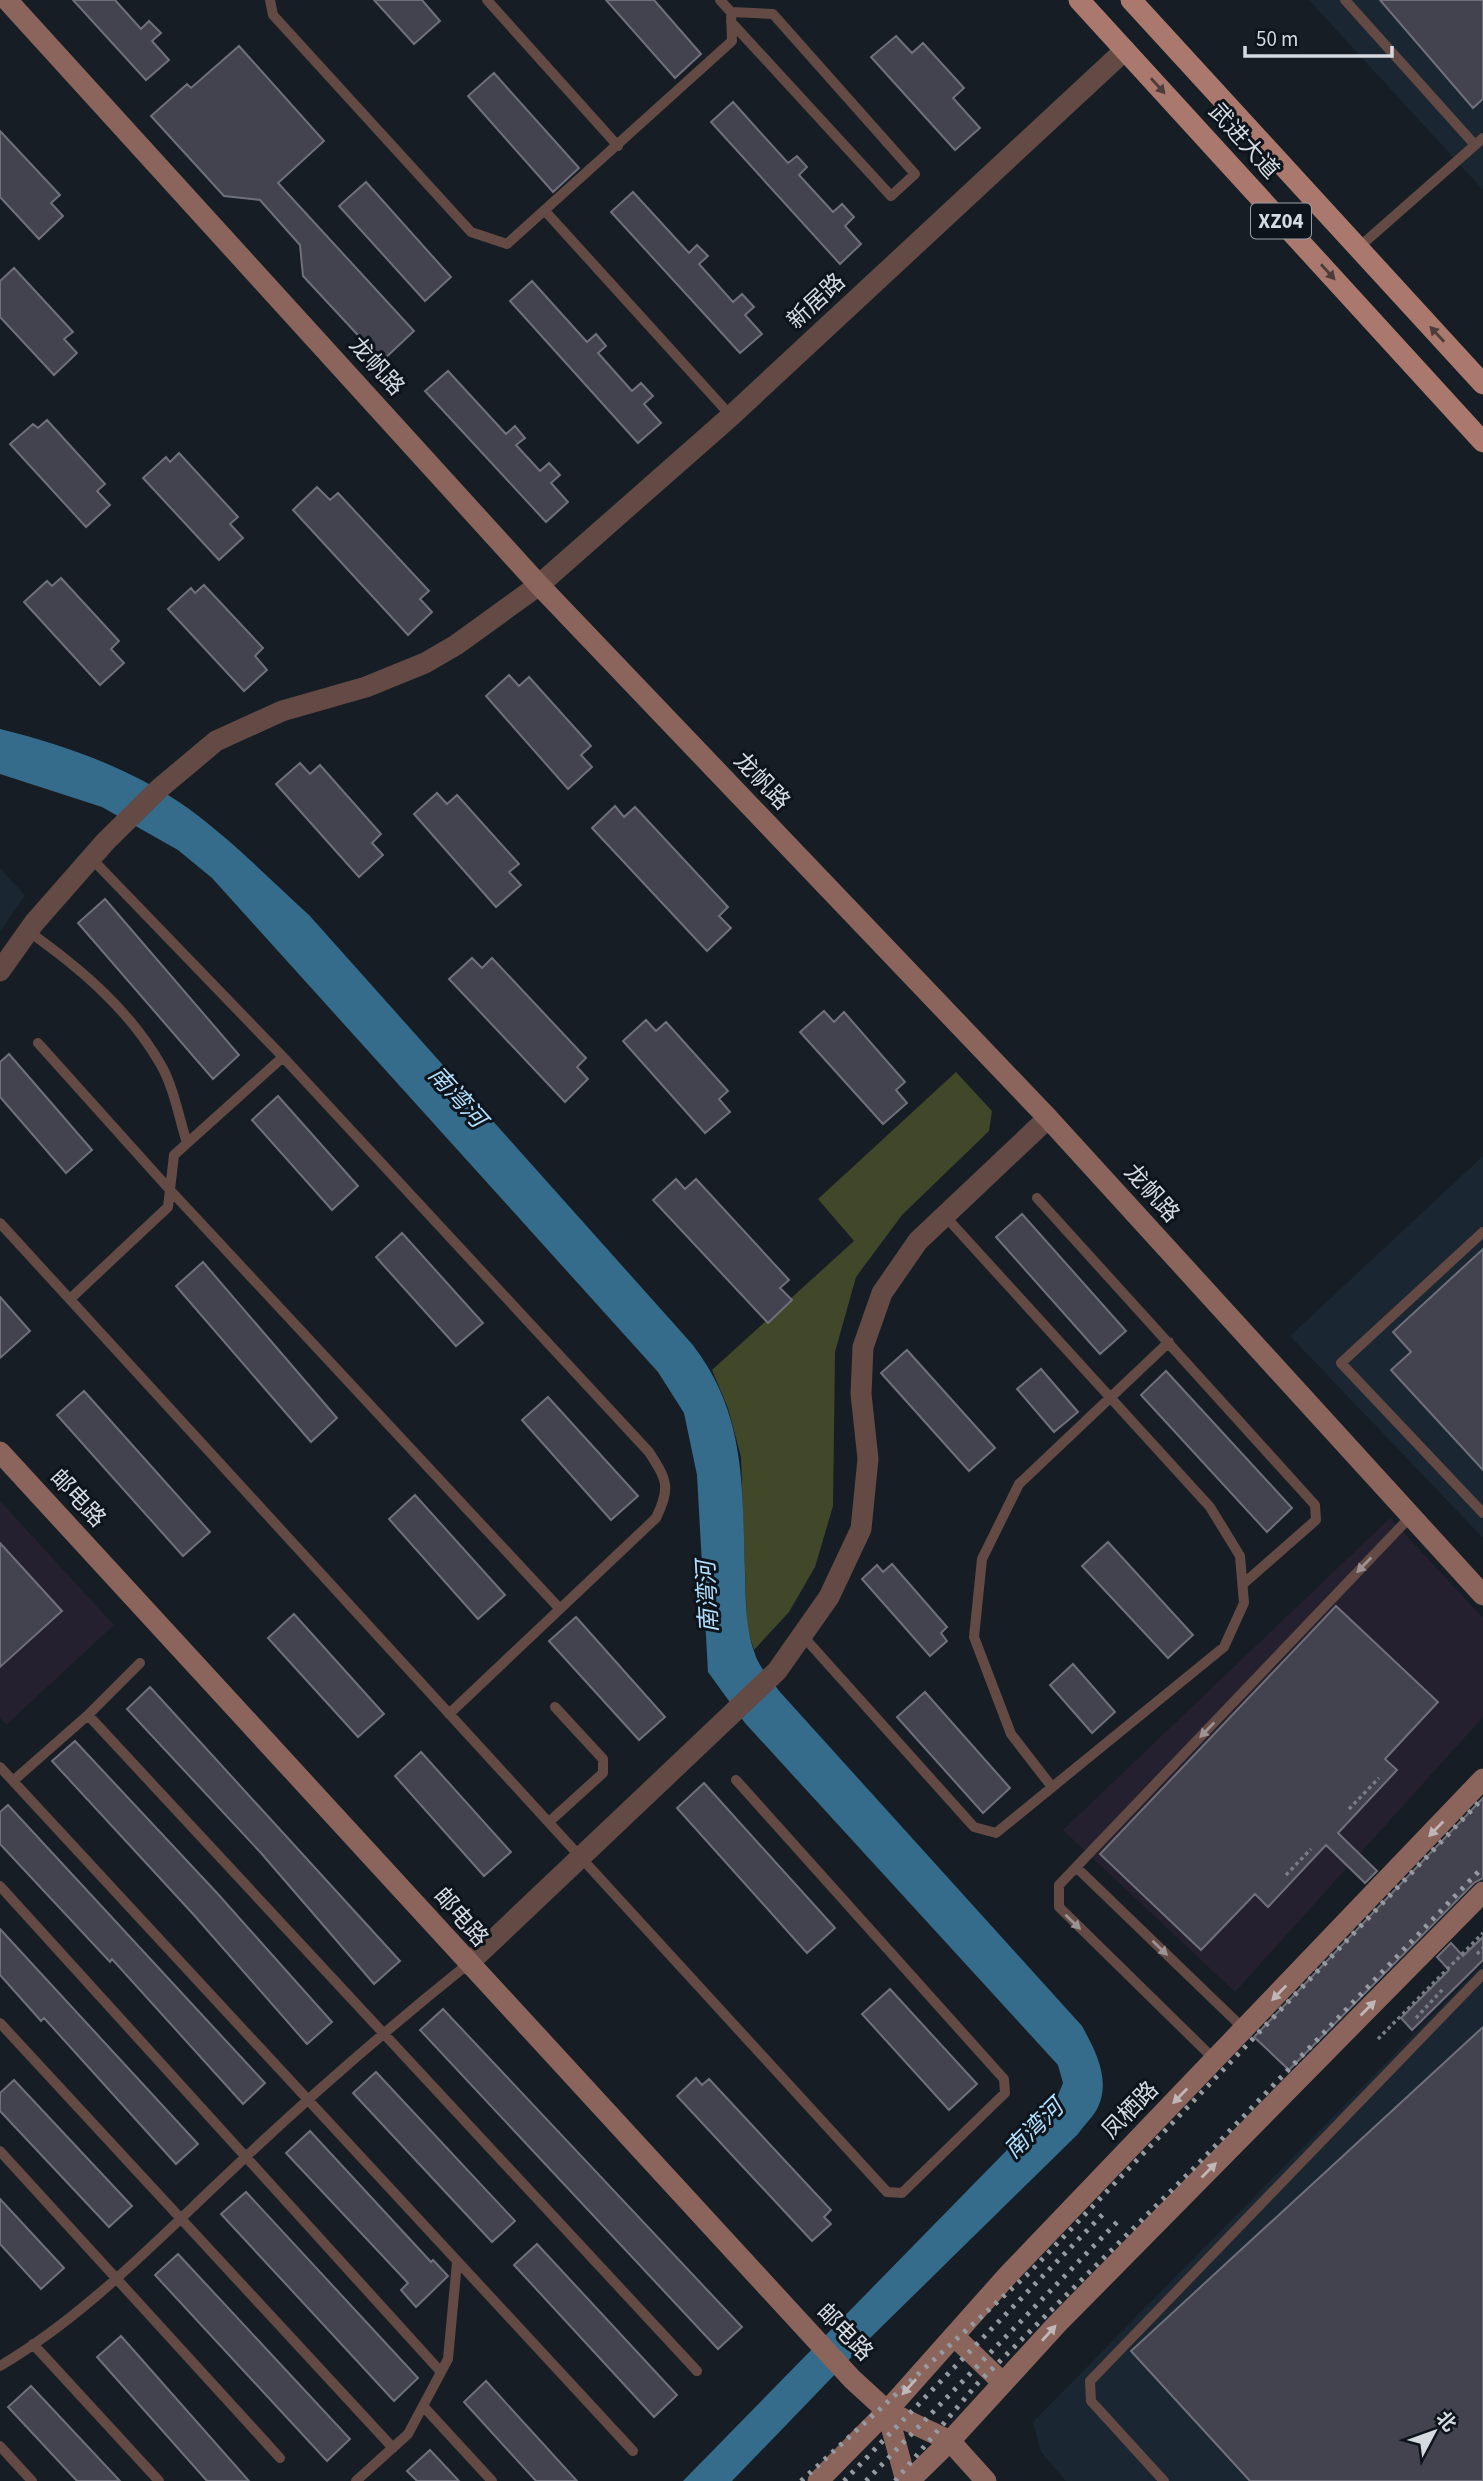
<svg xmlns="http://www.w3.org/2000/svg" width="1483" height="2481" font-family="'Source Sans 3','Noto Sans SC',sans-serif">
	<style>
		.commercial { fill: #25202f }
		.built { fill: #1a2632 }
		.green { fill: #414729 }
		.water { fill: #356c8c }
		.building { fill: #42434e; stroke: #6f707b; stroke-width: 2 }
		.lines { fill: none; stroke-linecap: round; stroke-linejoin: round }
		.path { stroke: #777d84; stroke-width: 3.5; stroke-dasharray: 3.5 3.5; stroke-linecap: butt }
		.lane { stroke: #634a44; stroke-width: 10 }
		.street { stroke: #634a44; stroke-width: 21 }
		.secondary { stroke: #8b645b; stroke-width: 21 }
		.primary { stroke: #aa786c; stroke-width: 21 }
		.rail { stroke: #969ba2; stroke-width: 5; stroke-dasharray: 3.5 7; stroke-linecap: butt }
		.oneway { fill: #4c3c3b }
		.oneway2 { fill: #9c9292 }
		.oneway3 { fill: #c0b7b9 }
		.labels { text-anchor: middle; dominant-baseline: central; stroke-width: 6; stroke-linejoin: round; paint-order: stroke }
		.shield { fill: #0d141b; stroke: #9a9fa6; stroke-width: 2 }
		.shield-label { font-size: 21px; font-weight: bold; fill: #d6dbe1 }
		.street-label { font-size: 23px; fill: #d6dbe1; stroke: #0d141b }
		.water-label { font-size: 24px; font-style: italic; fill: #b0dffd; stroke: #0d141b }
	</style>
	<rect width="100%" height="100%" fill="#161d24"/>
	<path class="commercial" d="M 0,1501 L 114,1625 L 6,1725 L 0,1718 Z
		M 1390,1518 L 1483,1618 L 1483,1717 L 1235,1992 L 1063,1830 Z"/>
	<path class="built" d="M 1309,0 L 1483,0 L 1483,190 Z
		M 0,868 L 25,895 L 0,932 Z
		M 1483,1156 L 1483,1538 L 1290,1336 Z
		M 1483,1964 L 1483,2481 L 1066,2481 L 1041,2452 L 1033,2422 Z"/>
	<path class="green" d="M 956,1072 L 992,1111 L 989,1131 L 902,1215 L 856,1277 L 835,1352 L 833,1506 L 815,1567 L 789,1612 L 754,1650 L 747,1627 L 741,1457 L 728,1408 L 712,1370 L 854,1241 L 818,1199 Z"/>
	<path class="water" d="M 0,729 C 62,744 126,767 179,802 C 226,834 267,877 309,915 L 692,1344 C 747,1414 742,1489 745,1573 C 746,1602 745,1629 756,1657 C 761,1669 772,1681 780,1692 L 1082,2026 C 1095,2050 1111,2079 1098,2107 C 1094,2116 1084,2125 1078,2134 L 868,2340 L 732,2481 L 683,2481 L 1056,2100 L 1063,2083 L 1058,2065 L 745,1723 L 708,1672 L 697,1475 L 684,1413 L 658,1372 L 212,878 L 178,850 L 102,807 L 0,774 Z"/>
	<path class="building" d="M 73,0 L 115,0 L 141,29 L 149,21 L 161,33 L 152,41 L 169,60 L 146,80 Z
		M 374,0 L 422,0 L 440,21 L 414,44 Z
		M 606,0 L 654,0 L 701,54 L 675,78 Z
		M 1380,0 L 1483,0 L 1483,99 L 1473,108 Z
		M 896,36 L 912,53 L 923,43 L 964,88 L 953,98 L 980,128 L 955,150 L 871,57 Z
		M 239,46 L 324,141 L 278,183 L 414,331 L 382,361 L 303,276 L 300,245 L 260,200 L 224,196 L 151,116 L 187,84 L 191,88 Z
		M 494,73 L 579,168 L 553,192 L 468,96 Z
		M 733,102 L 788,163 L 797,156 L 807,167 L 799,175 L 833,212 L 842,204 L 854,217 L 845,226 L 861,244 L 840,264 L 711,122 Z
		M 0,131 L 60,195 L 51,203 L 63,216 L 39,239 L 0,197 Z
		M 366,182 L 451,277 L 425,301 L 339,206 Z
		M 633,192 L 689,253 L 697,245 L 708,256 L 699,264 L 733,302 L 742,294 L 754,307 L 745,315 L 762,334 L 740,353 L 611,212 Z
		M 14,268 L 73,332 L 64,339 L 77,353 L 54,375 L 0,317 L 0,281 Z
		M 532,281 L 587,342 L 596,334 L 606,346 L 598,353 L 632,391 L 641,383 L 653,396 L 644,404 L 661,423 L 638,443 L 510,301 Z
		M 448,371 L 506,434 L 515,426 L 525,438 L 516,445 L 540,471 L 549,463 L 560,475 L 551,483 L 568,502 L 546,522 L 425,391 Z
		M 47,420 L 105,484 L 97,491 L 110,505 L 86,527 L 10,444 L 33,424 L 38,428 Z
		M 179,453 L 238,517 L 230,524 L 243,538 L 219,560 L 143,478 L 166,457 L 170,462 Z
		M 317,487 L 330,500 L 338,493 L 429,591 L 420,599 L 432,612 L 408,635 L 293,510 Z
		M 61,578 L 119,641 L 111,649 L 124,663 L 100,685 L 24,602 L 47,581 L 52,586 Z
		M 204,585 L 263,648 L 255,656 L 267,670 L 244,691 L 168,609 L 191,588 L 195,593 Z
		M 509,675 L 519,686 L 529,677 L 591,746 L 581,755 L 592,767 L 568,789 L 486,696 Z
		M 300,763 L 310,774 L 320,765 L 381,834 L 372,843 L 383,855 L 359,877 L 276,784 Z
		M 437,793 L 447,804 L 457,795 L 519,864 L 509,872 L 521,885 L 496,907 L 414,814 Z
		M 615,806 L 624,817 L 635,807 L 728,907 L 719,916 L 731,928 L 707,951 L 592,828 Z
		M 105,899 L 239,1055 L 213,1079 L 78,923 Z
		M 472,958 L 482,968 L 492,958 L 586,1058 L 577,1067 L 588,1079 L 565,1102 L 449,979 Z
		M 824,1011 L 834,1022 L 844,1012 L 905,1082 L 896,1090 L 907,1103 L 883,1124 L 800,1032 Z
		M 646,1020 L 656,1031 L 666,1022 L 728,1091 L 719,1099 L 730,1112 L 705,1133 L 623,1041 Z
		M 9,1054 L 92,1150 L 66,1173 L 0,1097 L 0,1062 Z
		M 278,1096 L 358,1186 L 332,1210 L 252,1120 Z
		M 676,1179 L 685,1189 L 696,1179 L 789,1280 L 780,1288 L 792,1300 L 768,1323 L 653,1200 Z
		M 1022,1214 L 1126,1331 L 1100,1354 L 996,1237 Z
		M 402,1233 L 483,1323 L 456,1346 L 376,1257 Z
		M 1483,1249 L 1483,1470 L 1391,1370 L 1411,1352 L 1393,1332 Z
		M 203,1262 L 337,1418 L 311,1442 L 176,1286 Z
		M 0,1297 L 30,1331 L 0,1358 Z
		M 907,1350 L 995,1448 L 969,1471 L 881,1373 Z
		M 1041,1369 L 1078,1412 L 1054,1432 L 1017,1389 Z
		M 1166,1371 L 1292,1508 L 1267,1532 L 1141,1395 Z
		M 84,1391 L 210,1532 L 183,1556 L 57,1415 Z
		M 548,1397 L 638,1496 L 611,1520 L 522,1420 Z
		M 415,1495 L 505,1595 L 478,1619 L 389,1519 Z
		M 1108,1542 L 1193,1635 L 1168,1658 L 1082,1566 Z
		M 0,1543 L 62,1611 L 0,1667 Z
		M 892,1564 L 947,1627 L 941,1633 L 947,1641 L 930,1656 L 862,1579 L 877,1565 L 883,1572 Z
		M 1336,1606 L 1438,1702 L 1385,1759 L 1397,1770 L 1338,1833 L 1377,1871 L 1365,1883 L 1326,1845 L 1268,1907 L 1255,1894 L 1201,1950 L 1100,1854 Z
		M 294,1614 L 384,1714 L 358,1737 L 268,1638 Z
		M 576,1617 L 665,1717 L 639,1740 L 549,1641 Z
		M 1073,1664 L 1115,1712 L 1092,1733 L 1050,1685 Z
		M 150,1687 L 400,1961 L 374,1984 L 261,1853 L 127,1709 Z
		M 925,1692 L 1010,1788 L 983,1813 L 897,1717 Z
		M 75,1741 L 217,1893 L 332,2022 L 307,2044 L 193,1914 L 52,1761 Z
		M 421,1752 L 511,1852 L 484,1876 L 395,1776 Z
		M 704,1783 L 835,1928 L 807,1953 L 677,1808 Z
		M 1483,1798 L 1483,1878 L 1474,1883 L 1289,2070 L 1254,2037 Z
		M 8,1805 L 265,2083 L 243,2104 L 112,1959 L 110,1962 L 0,1844 L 0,1812 Z
		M 0,1929 L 198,2144 L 176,2164 L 44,2018 L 41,2021 L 0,1975 Z
		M 1483,1937 L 1483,1960 L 1412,2030 L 1401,2018 L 1449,1970 L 1437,1957 L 1451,1943 L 1463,1956 Z
		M 890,1989 L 977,2084 L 949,2110 L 862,2014 Z
		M 443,2009 L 742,2327 L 718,2349 L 420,2030 Z
		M 1483,2027 L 1483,2481 L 1250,2481 L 1131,2351 Z
		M 376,2072 L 515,2221 L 492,2242 L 353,2093 Z
		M 696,2078 L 702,2085 L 709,2079 L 831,2210 L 824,2217 L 831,2224 L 812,2241 L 677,2096 Z
		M 14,2080 L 132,2206 L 109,2227 L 0,2111 L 0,2093 Z
		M 310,2131 L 431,2262 L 433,2260 L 448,2276 L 416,2307 L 401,2290 L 408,2283 L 286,2153 Z
		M 246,2192 L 418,2378 L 394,2401 L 221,2214 Z
		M 0,2199 L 64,2268 L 41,2289 L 0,2244 Z
		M 537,2244 L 677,2395 L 654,2417 L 514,2265 Z
		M 178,2254 L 350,2439 L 327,2461 L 155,2275 Z
		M 121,2336 L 249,2481 L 207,2481 L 97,2357 Z
		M 486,2381 L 577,2481 L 536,2481 L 464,2402 Z
		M 31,2386 L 120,2481 L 77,2481 L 8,2407 Z
		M 430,2450 L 459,2481 L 417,2481 L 407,2471 Z"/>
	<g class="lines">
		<path class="path" d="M 1349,1809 L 1379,1778
			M 1286,1875 L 1311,1849
			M 1477,1954 L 1483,1948
			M 1416,2018 L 1443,1989
			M 1378,2039 L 1483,1933"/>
		<path class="lane" d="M 270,0 L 273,15 L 471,232 L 507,244 L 732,41 L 731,12 L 720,0
			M 487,0 L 618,146
			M 1345,0 L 1475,145
			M 731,12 L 773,14 L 915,174 L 891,196 L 731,22
			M 546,212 L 731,416
			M 1358,248 L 1483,138
			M 91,858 L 283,1057 L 649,1452 C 667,1480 671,1487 656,1518 L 449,1714
			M 28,931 C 80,968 129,1009 161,1065 C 174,1088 179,1118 187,1143
			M 38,1043 L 170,1190 L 560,1609
			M 1037,1198 L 1315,1505 L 1316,1520 L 1243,1584
			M 0,1223 L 887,2192 L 902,2193 L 1005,2093 L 1004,2079 L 736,1780
			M 1483,1232 L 1341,1363 L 1483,1513
			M 70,1299 L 168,1207 L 174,1155 L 283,1057
			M 802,1635 L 974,1827 L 996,1833 L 1224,1647 L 1244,1603 L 1240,1556 L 1210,1507 L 945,1216
			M 88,1715 L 697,2371
			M 0,1767 L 633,2451
			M 13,1781 L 88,1715 L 140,1663
			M 1052,1787 L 1011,1734 L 974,1637 L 982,1559 L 1019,1484 L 1169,1342
			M 549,1822 L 603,1773 L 603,1759 L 555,1707
			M 1076,1867 L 1244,2029
			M 0,1886 L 441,2372
			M 0,2023 L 393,2448
			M 1215,2060 L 1059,1907 L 1059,1885 L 1411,1516
			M 0,2151 L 280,2458
			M 33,2344 L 159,2481
			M 0,2366 C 88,2314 161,2236 235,2167 C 310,2096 387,2029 468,1964
			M 423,2406 L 492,2481
			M 0,2446 L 32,2481
			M 356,2481 L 408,2434 L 448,2359 L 457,2262
			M 1164,2481 L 1091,2401 L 1090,2381 L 1483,1974"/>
		<path class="street" d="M 0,971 L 34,923 L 106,841 L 160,788 L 216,741 L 282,711 L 366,687 L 425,663 L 456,645 L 539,585 L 731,416 L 1125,50
			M 468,1964 L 777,1671 L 829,1597 L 861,1529 L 868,1459 L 861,1394 L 863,1347 L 882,1293 L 918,1241 L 1048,1118"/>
		<path class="secondary" d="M 7,0 L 539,585 L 1048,1118 L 1483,1595
			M 0,1452 L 852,2379 L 887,2411 L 950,2441 L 986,2481
			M 954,2336 L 1003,2383
			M 887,2411 L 906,2481
			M 818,2481 L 887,2411 L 1008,2275 L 1483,1779
			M 909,2481 L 950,2441 L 1057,2324 L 1483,1892"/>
		<path class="primary" d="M 1079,0 L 1483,442
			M 1131,0 L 1483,384"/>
		<path class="rail" d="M 801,2481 L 1029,2273 L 1483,1798
			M 844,2481 L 1106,2211
			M 866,2481 L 1118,2221
			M 895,2481 L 978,2383 L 1194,2168 L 1483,1867"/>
	</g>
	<defs><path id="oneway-solid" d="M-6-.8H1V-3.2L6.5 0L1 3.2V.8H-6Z" transform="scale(1.75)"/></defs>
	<g class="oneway">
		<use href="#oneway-solid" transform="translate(1158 86) rotate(48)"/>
		<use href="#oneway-solid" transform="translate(1328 272) rotate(48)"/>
		<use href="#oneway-solid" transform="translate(1437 334) rotate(-133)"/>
	</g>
	<g class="oneway2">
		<use href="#oneway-solid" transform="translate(1364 1565) rotate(134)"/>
		<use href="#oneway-solid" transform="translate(1207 1730) rotate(134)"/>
		<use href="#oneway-solid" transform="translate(1073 1922) rotate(44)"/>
		<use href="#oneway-solid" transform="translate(1160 1948) rotate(44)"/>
	</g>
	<g class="oneway3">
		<use href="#oneway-solid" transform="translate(1436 1829) rotate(134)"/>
		<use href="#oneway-solid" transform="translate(1279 1993) rotate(134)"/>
		<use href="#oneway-solid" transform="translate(1368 2008) rotate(-45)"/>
		<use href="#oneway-solid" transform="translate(1180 2096) rotate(134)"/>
		<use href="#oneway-solid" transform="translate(1209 2170) rotate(-45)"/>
		<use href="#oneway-solid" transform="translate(1049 2333) rotate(-48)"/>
		<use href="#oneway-solid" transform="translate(909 2387) rotate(132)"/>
	</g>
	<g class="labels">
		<rect class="shield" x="1251" y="203.5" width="60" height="35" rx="5"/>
		<g class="shield-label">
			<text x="1281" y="221">XZ04</text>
		</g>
		<g class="street-label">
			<text transform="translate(1244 141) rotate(48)">武进大道</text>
			<text transform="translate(816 301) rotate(-43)">新居路</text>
			<text transform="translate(377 366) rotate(48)">龙帆路</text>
			<text transform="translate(762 781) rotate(46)">龙帆路</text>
			<text transform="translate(1152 1193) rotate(48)">龙帆路</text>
			<text transform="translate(78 1498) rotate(47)">邮电路</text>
			<text transform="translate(461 1917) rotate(49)">邮电路</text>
			<text transform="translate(1130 2110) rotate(-46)">凤栖路</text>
			<text transform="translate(845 2332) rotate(46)">邮电路</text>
		</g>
		<g class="water-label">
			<text transform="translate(457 1097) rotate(48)">南湾河</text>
			<text transform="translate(708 1597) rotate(-93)">南湾河</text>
			<text transform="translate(1034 2129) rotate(-45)">南湾河</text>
		</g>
	</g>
	<g transform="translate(1434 2432) rotate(49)" stroke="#0d141b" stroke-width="5" paint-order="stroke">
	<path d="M0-5L12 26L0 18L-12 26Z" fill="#d6dbe1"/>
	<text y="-10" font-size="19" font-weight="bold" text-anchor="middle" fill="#d6dbe1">北</text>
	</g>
	<path d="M1245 46v10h147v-10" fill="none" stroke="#d6dbe1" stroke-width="3.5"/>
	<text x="1256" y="46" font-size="21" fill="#d6dbe1" stroke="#0d141b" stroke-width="5" paint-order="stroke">50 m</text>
</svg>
